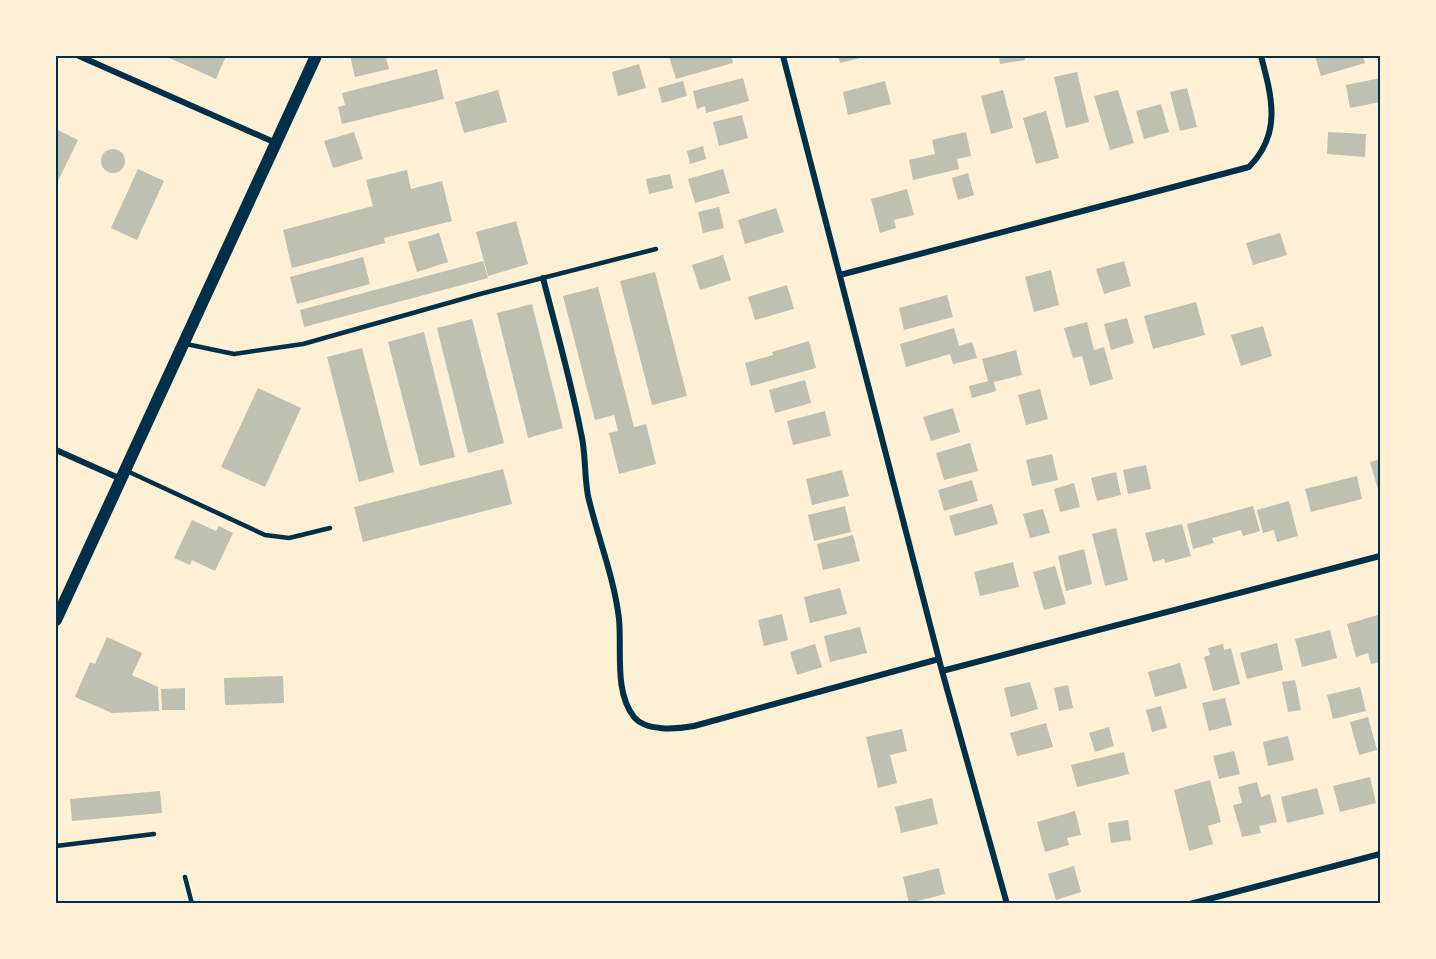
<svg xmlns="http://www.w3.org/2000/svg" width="1436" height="959" font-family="Mulish,sans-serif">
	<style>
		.building { fill: #bec0b2 }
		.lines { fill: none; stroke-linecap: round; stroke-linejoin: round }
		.service { stroke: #003049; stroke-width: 4.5 }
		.minor { stroke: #003049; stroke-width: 6 }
		.secondary { stroke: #003049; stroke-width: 12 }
		.neatline { fill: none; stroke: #003049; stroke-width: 2 }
	</style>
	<rect width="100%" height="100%" fill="#fdf0d5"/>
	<path class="building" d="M 165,56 L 226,56 L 216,79 Z
		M 350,56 L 394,56 L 386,58 L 389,69 L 355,77 Z
		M 669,56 L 731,56 L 733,63 L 676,79 Z
		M 838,56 L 869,56 L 840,63 Z
		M 999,56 L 1024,56 L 1025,60 L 1000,64 Z
		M 1315,56 L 1363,56 L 1365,63 L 1321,76 Z
		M 639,64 L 646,88 L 618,96 L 612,72 Z
		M 437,69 L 444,99 L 342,124 L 338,107 L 345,105 L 342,93 Z
		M 1077,72 L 1089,122 L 1066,128 L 1054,77 Z
		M 743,78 L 749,101 L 706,113 L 705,106 L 697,109 L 693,91 Z
		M 1380,78 L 1380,102 L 1350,108 L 1346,85 Z
		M 683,81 L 687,96 L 662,103 L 658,88 Z
		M 885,81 L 891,104 L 848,115 L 843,92 Z
		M 1187,88 L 1197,127 L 1180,131 L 1170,92 Z
		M 498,90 L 507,122 L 464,133 L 455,102 Z
		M 1003,90 L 1013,128 L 991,134 L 981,96 Z
		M 1118,90 L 1134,143 L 1110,150 L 1094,96 Z
		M 1161,104 L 1169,132 L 1144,139 L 1136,111 Z
		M 1046,111 L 1059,158 L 1036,164 L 1023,118 Z
		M 742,115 L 748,138 L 719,146 L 713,122 Z
		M 56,129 L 78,140 L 58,181 L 56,180 Z
		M 354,132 L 363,159 L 333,168 L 324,141 Z
		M 966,132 L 971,156 L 957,159 L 959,169 L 913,180 L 909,160 L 935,154 L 932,140 Z
		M 1328,132 L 1366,134 L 1365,157 L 1327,154 Z
		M 703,146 L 706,159 L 690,164 L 687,151 Z
		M101 161a12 12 0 1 1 24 0a12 12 0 1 1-24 0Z
		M 138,169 L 164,181 L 137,240 L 111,228 Z
		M 723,169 L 730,193 L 695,203 L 688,179 Z
		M 407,170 L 411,189 L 442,181 L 452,221 L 384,238 L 385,243 L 292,268 L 283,230 L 373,206 L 366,180 Z
		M 968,173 L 974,195 L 958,200 L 952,178 Z
		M 670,174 L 673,188 L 649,194 L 646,179 Z
		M 907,189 L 914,215 L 894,220 L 896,228 L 880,233 L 871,199 Z
		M 719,207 L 724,228 L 703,233 L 698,212 Z
		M 776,208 L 784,232 L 745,244 L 738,220 Z
		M 516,221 L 528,264 L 488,276 L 476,232 Z
		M 439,233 L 448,262 L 417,272 L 408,242 Z
		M 1280,233 L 1287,255 L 1253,265 L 1246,243 Z
		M 723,255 L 731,280 L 700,290 L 692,265 Z
		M 363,257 L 370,284 L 297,304 L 290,277 Z
		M 483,261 L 488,278 L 304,327 L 300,310 Z
		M 1124,261 L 1131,286 L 1104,294 L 1096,269 Z
		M 1051,270 L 1059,305 L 1034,312 L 1025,277 Z
		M 655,272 L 687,396 L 652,405 L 620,281 Z
		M 787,285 L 794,309 L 755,320 L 748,297 Z
		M 598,287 L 634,427 L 646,424 L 656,464 L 619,474 L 609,433 L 618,431 L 614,415 L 595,420 L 563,296 Z
		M 947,295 L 953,317 L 904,330 L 899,308 Z
		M 1196,302 L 1205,335 L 1153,349 L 1144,316 Z
		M 532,304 L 563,428 L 528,438 L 497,313 Z
		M 1127,318 L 1134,343 L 1111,350 L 1104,324 Z
		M 472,319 L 504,443 L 468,453 L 437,328 Z
		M 1087,322 L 1094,350 L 1104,347 L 1113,379 L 1090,386 L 1082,356 L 1073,358 L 1064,328 Z
		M 1263,326 L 1272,356 L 1241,366 L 1231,335 Z
		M 954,328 L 959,346 L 972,342 L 977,358 L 953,364 L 950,354 L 906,367 L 900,344 Z
		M 424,332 L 455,457 L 420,466 L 388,342 Z
		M 809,341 L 816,368 L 751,386 L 745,363 L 773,355 L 772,352 Z
		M 362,348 L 394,472 L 359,482 L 327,357 Z
		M 1016,350 L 1022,375 L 994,382 L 996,391 L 972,398 L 969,386 L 988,381 L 982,359 Z
		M 805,380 L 811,403 L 775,413 L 769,390 Z
		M 258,388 L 301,408 L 265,487 L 221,467 Z
		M 1040,389 L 1048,419 L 1026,425 L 1018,395 Z
		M 953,408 L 960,432 L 931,441 L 923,417 Z
		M 825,411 L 831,436 L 793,445 L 787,421 Z
		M 970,443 L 978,471 L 944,480 L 936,453 Z
		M 1052,454 L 1058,480 L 1032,486 L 1026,460 Z
		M 1380,459 L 1380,496 L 1370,462 Z
		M 1146,465 L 1151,489 L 1128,494 L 1123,470 Z
		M 503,469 L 512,504 L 363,542 L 354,507 Z
		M 842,470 L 849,496 L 812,505 L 806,479 Z
		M 1116,472 L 1121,495 L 1097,501 L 1091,478 Z
		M 1357,476 L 1362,499 L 1311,512 L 1305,489 Z
		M 972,480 L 978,501 L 944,511 L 938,490 Z
		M 1074,483 L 1080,507 L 1060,512 L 1054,489 Z
		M 1289,501 L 1298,536 L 1277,542 L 1274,530 L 1263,533 L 1257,510 Z
		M 992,504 L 998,524 L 955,536 L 949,516 Z
		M 845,506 L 851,532 L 814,541 L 808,515 Z
		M 1253,506 L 1260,531 L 1243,536 L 1241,530 L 1212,538 L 1214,543 L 1193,549 L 1187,524 Z
		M 1043,509 L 1050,533 L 1030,538 L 1023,514 Z
		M 192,520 L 216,531 L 219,526 L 233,533 L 215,571 L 192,560 L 190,565 L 174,558 Z
		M 1182,524 L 1191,556 L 1165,563 L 1164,559 L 1153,562 L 1145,533 Z
		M 1116,528 L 1128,580 L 1105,586 L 1092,534 Z
		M 853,535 L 860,561 L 823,570 L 817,544 Z
		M 1084,549 L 1092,584 L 1066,591 L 1058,556 Z
		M 1013,562 L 1019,587 L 980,596 L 974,572 Z
		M 1055,566 L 1066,604 L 1044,610 L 1033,572 Z
		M 840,588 L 847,614 L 810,623 L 804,597 Z
		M 782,614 L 788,640 L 764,646 L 758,620 Z
		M 1378,615 L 1380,623 L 1380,662 L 1371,664 L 1368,653 L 1356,657 L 1347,624 Z
		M 860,627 L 867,653 L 830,662 L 824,636 Z
		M 1330,630 L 1337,658 L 1302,667 L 1295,639 Z
		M 107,637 L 142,653 L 132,675 L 158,687 L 159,711 L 112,713 L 75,697 L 90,662 L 95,664 Z
		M 1277,643 L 1283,670 L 1247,679 L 1240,653 Z
		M 815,644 L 822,667 L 797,675 L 790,652 Z
		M 1223,644 L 1224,650 L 1231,648 L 1240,684 L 1213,691 L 1204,657 L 1210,655 L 1208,648 Z
		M 1180,663 L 1187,688 L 1155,697 L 1148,672 Z
		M 283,676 L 284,703 L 225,705 L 224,678 Z
		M 1295,680 L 1301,710 L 1288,712 L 1282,682 Z
		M 1030,682 L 1038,709 L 1011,717 L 1004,688 Z
		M 1068,685 L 1073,708 L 1059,711 L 1054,688 Z
		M 1360,687 L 1366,711 L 1333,719 L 1327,695 Z
		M 185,688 L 185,710 L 162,710 L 161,689 Z
		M 1225,698 L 1232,725 L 1209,731 L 1202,703 Z
		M 1161,706 L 1167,728 L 1152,732 L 1146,710 Z
		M 1368,717 L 1377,750 L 1359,755 L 1350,722 Z
		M 1046,723 L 1053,747 L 1017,756 L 1010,733 Z
		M 1109,727 L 1114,746 L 1095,752 L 1089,733 Z
		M 902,729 L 907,751 L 890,755 L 897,783 L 878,788 L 866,737 Z
		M 1288,736 L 1294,760 L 1268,766 L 1263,742 Z
		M 1234,751 L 1240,774 L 1219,779 L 1213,756 Z
		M 1124,752 L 1129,774 L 1077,787 L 1071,765 Z
		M 1370,777 L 1376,803 L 1340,812 L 1333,786 Z
		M 1210,780 L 1221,822 L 1208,826 L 1213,844 L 1189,851 L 1174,790 Z
		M 1257,782 L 1261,797 L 1270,794 L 1277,822 L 1259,826 L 1261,833 L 1242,837 L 1233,805 L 1242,803 L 1238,787 Z
		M 1317,788 L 1324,814 L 1287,823 L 1281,797 Z
		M 160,791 L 162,813 L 72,821 L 70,799 Z
		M 932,798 L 938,824 L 901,833 L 895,807 Z
		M 1075,811 L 1081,835 L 1067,838 L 1069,845 L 1045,852 L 1037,822 Z
		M 1128,820 L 1131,840 L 1111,843 L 1108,823 Z
		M 1074,866 L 1081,892 L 1056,900 L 1048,874 Z
		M 939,868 L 945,894 L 909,903 L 903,877 Z"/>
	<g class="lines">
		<path class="service" d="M 186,344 L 234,354 L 303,344 L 480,294 L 656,249
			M 127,471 L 265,535 L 289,538 L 330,528
			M 56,846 L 154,834
			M 185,877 L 192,904"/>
		<path class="minor" d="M 79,56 L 276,143
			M 783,56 L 942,671 L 1007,904
			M 840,275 L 1249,167 C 1282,134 1272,97 1261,56
			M 543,278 C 556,329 571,381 581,433 C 586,453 584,475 588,496 C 598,538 614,577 619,619 C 622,650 614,692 634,717 C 646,732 677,729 694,726 L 939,659
			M 56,450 L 121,479
			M 942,671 L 1380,556
			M 1190,904 L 1380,854"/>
		<path class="secondary" d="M 56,620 L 316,56"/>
	</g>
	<rect width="1436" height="959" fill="none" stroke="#fdf0d5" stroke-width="114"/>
	<rect x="57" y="57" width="1322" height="845" class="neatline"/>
</svg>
